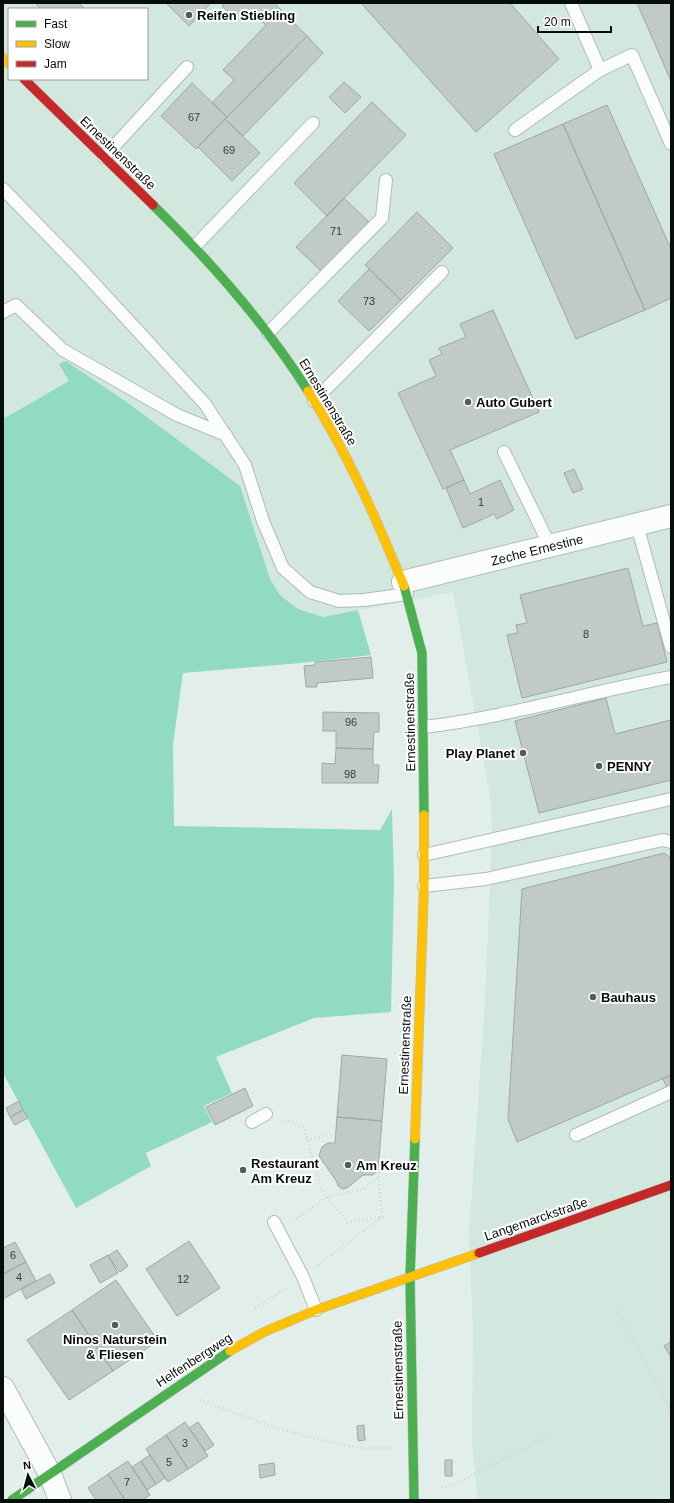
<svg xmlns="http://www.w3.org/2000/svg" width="674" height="1503" font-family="Arial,sans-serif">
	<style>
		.built { fill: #d2e7de; fill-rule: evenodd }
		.forest { fill: #91dac3 }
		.building { fill: #c0cac6; stroke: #9ea7a4 }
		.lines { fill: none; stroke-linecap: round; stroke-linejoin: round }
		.lane-casing { stroke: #b2bbb8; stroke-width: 14 }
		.street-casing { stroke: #b2bbb8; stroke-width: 24 }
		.fast-casing { stroke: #b2bbb8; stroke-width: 10 }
		.slow-casing { stroke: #b2bbb8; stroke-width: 10 }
		.jam-casing { stroke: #b2bbb8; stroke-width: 10 }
		.path { stroke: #d2d4d4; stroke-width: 2.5; stroke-dasharray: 1 3; stroke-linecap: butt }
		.lane { stroke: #fbfcfc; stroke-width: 12 }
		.street { stroke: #fbfcfc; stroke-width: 22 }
		.fast { stroke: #4caf50; stroke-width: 9 }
		.slow { stroke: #ffc107; stroke-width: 9 }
		.jam { stroke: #c62828; stroke-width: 9 }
		.poi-dot { fill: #545c58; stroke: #fff; stroke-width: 1.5 }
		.labels { text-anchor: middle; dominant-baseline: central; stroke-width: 4; stroke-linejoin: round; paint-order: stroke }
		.number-label { font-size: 11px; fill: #353c39 }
		.poi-label { font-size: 13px; font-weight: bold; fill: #070d0a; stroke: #fff; text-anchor: start }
		.street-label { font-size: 13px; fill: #070d0a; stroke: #fff }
	</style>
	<rect width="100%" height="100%" fill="#e2eee9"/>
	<path class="built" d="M 3,3 L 671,3 L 671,1500 L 478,1500 L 472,1441 L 473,1330 L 469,1234 L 485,1002 L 492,836 L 491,802 L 453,592 L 323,617 L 298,609 L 280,595 L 270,579 L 240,486 L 128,403 L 66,361 L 69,381 L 3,419 ZM 9,9 L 147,9 L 147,79 L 9,79 Z"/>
	<path class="forest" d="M 66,361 L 128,403 L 240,486 L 270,579 L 280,595 L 298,609 L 323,617 L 358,610 L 371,655 L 300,663 L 183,673 L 173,744 L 174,826 L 380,830 L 392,809 L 394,881 L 391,1012 L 314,1018 L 216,1057 L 232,1093 L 204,1106 L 212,1122 L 146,1153 L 151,1166 L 76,1208 L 3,1073 L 3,419 L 69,381 L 59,364 Z"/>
	<path class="building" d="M 35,3 L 79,3 L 85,9 L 41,9 Z
		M 166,3 L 211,3 L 189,26 Z
		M 225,3 L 274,3 L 307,36 L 227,117 L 212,103 L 234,80 L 223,70 L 266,25 L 248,9 L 238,20 L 222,6 Z
		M 361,3 L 510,3 L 559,59 L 476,132 Z
		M 637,3 L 671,3 L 671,81 Z
		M 307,36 L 323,53 L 243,136 L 225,119 Z
		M 344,82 L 361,97 L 345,113 L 329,97 Z
		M 192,83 L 227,117 L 196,149 L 161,116 Z
		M 372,102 L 406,135 L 327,216 L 294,183 Z
		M 607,105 L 671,249 L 671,298 L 645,310 L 563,124 Z
		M 225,119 L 260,153 L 232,181 L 198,147 Z
		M 563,124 L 645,310 L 576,339 L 494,154 Z
		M 344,198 L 369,222 L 321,271 L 296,247 Z
		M 417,212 L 453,248 L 401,300 L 365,265 Z
		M 369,269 L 401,300 L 369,331 L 338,301 Z
		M 493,310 L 539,412 L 450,450 L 464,480 L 443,489 L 398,393 L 436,376 L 429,360 L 442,354 L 439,348 L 466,337 L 460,324 Z
		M 574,469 L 583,489 L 573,493 L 564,473 Z
		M 464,480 L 470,494 L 500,480 L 514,510 L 497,519 L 494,514 L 463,528 L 446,488 Z
		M 628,568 L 643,626 L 657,623 L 667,662 L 522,698 L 507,635 L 518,633 L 516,625 L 527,623 L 520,595 Z
		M 371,657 L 373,678 L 317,683 L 317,687 L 306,687 L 304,666 L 315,665 L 315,662 Z
		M 606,698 L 615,734 L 671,720 L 671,780 L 539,813 L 515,721 Z
		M 323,712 L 379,713 L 379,732 L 374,732 L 373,749 L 336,748 L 336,731 L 323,731 Z
		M 336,748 L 373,749 L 373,765 L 379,765 L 378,783 L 322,783 L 322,763 L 335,764 Z
		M 664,853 L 671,858 L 671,1075 L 517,1142 L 508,1119 L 522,889 Z
		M 342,1055 L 387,1059 L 382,1121 L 337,1117 Z
		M 671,1075 L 671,1097 L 663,1079 Z
		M 245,1088 L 253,1106 L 215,1125 L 206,1107 Z
		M 19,1101 L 23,1110 L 10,1117 L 6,1108 Z
		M 23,1110 L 28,1118 L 15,1125 L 10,1117 Z
		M 337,1117 L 382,1121 L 378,1170 L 373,1175 L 363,1175 L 347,1188 L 342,1189 L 338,1186 L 337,1182 L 319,1156 L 322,1147 L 328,1143 L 335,1143 Z
		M 189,1241 L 220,1288 L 177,1316 L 146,1269 Z
		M 15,1242 L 26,1262 L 3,1274 L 3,1248 Z
		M 117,1250 L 128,1266 L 120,1272 L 108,1256 Z
		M 108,1255 L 118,1273 L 100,1283 L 90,1265 Z
		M 26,1262 L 36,1281 L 3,1299 L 3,1274 Z
		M 50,1274 L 55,1283 L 26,1299 L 21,1289 Z
		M 116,1280 L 158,1341 L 113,1371 L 72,1310 Z
		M 72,1310 L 113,1371 L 69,1400 L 27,1340 Z
		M 671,1342 L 671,1357 L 664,1346 Z
		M 185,1422 L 208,1456 L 188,1469 L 166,1435 Z
		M 198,1422 L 214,1445 L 205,1451 L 189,1428 Z
		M 364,1425 L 365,1440 L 358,1441 L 357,1426 Z
		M 166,1435 L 188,1469 L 168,1482 L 146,1449 Z
		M 150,1455 L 165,1478 L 156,1484 L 141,1461 Z
		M 445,1460 L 452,1460 L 452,1476 L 445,1476 Z
		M 128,1461 L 150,1495 L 142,1500 L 125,1500 L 108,1474 Z
		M 141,1461 L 156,1484 L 147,1490 L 132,1467 Z
		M 274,1463 L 275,1475 L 260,1478 L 259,1465 Z
		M 108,1474 L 125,1500 L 96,1500 L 88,1488 Z"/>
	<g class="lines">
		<g class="lane-casing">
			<path id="lane" d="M 571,3 L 600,70 L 632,55 L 671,144
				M 515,130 L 600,70
				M 104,157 L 187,67
				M 3,189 L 79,267 L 205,404 L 245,465 L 263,521 L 283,568 L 310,592 L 339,601 L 364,600 L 407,594
				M 195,246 L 313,123
				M 3,312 L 16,305 L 63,350 L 177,415 L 226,435
				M 268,333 L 382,218 L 386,180
				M 314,401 L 442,272
				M 504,452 L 550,546
				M 637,525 L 671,647
				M 424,727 C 507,717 589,692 671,677
				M 424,855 L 671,799
				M 424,886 L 486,879 L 663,840 L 671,842
				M 252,1122 L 266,1114
				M 576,1135 L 671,1092
				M 274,1222 L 303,1277 L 316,1310"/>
		</g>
		<g class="street-casing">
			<path id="street" d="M 403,582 L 671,516
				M 3,1388 L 50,1474 L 60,1500"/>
		</g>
		<g class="fast-casing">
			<path id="fast" d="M 153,205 C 211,262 265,323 308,391
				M 404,586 L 422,653 L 424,815
				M 12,1500 L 230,1351
				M 414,1500 L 410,1277 L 415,1139"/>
		</g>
		<g class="slow-casing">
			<path id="slow" d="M 3,58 L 9,64
				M 308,391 C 348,454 376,518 404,586
				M 415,1139 L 424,886 L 424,815
				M 230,1351 L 264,1332 L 316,1310 L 479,1253"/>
		</g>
		<g class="jam-casing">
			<path id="jam" d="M 24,79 L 153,205
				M 479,1253 L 671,1185"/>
		</g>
		<path class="path" d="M 284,1120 L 304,1126 L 321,1189 L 347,1222 L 389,1216
			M 307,1140 L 336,1134
			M 293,1221 L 327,1197 L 364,1189 L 378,1178
			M 318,1265 L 382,1217 L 378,1170
			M 255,1308 L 288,1287
			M 617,1308 L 671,1412
			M 200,1400 L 268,1425 L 309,1437 L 358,1448 L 390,1448
			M 438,1488 L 448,1487 L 552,1435"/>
		<use href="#lane" class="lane"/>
		<use href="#street" class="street"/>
		<use href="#fast" class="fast"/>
		<use href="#slow" class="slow"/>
		<use href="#jam" class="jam"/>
	</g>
	<g class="poi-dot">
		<circle cx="189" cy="15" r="4"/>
		<circle cx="468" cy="402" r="4"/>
		<circle cx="523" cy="753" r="4"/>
		<circle cx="599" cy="766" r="4"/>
		<circle cx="593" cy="997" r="4"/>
		<circle cx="348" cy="1165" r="4"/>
		<circle cx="243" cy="1170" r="4"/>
		<circle cx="115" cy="1325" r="4"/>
	</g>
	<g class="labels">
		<g class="number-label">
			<text x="194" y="117">67</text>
			<text x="229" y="150">69</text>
			<text x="336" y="231">71</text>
			<text x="369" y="301">73</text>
			<text x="481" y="502">1</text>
			<text x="586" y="634">8</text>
			<text x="351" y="722">96</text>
			<text x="350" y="774">98</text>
			<text x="13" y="1255">6</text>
			<text x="19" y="1277">4</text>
			<text x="183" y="1279">12</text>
			<text x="185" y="1443">3</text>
			<text x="169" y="1462">5</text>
			<text x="127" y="1482">7</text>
		</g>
		<g class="poi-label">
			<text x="197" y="15">Reifen Stiebling</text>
			<text x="476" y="402">Auto Gubert</text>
			<text x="515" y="753" text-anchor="end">Play Planet</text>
			<text x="607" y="766">PENNY</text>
			<text x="601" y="997">Bauhaus</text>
			<text x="251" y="1163">Restaurant<tspan x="251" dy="15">Am Kreuz</tspan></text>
			<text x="356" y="1165">Am Kreuz</text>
			<text x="115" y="1339" text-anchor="middle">Ninos Naturstein<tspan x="115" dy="15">&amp; Fliesen</tspan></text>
		</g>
		<g class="street-label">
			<text transform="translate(118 153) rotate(44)">Ernestinenstraße</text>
			<text transform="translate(328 402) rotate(59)">Ernestinenstraße</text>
			<text transform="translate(537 550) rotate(-14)">Zeche Ernestine</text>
			<text transform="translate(410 722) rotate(-91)">Ernestinenstraße</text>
			<text transform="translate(405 1045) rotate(-88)">Ernestinenstraße</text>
			<text transform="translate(536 1219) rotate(-19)">Langemarckstraße</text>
			<text transform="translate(194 1360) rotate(-33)">Helfenbergweg</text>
			<text transform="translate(398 1370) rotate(-91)">Ernestinenstraße</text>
		</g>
	</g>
	<rect width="674" height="1503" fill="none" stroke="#070d0a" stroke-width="8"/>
	<rect x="8" y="8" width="140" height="72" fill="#ffffff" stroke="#9c9e9d"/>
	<rect x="16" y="21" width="20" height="6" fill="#4caf50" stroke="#9c9e9d"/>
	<text x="44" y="28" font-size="12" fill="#070d0a">Fast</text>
	<rect x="16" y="41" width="20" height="6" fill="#ffc107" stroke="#9c9e9d"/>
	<text x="44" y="48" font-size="12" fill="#070d0a">Slow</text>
	<rect x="16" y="61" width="20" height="6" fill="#c62828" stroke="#9c9e9d"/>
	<text x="44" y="68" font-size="12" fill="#070d0a">Jam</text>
	<g transform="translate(28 1475) rotate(354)" stroke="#ffffff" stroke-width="3" paint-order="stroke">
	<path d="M0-3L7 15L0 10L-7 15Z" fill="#070d0a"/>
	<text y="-6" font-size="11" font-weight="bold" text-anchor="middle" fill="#070d0a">N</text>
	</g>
	<path d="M538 26v6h73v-6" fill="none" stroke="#070d0a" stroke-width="2"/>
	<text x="544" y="26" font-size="12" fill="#070d0a" stroke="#ffffff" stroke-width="3" paint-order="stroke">20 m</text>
</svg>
